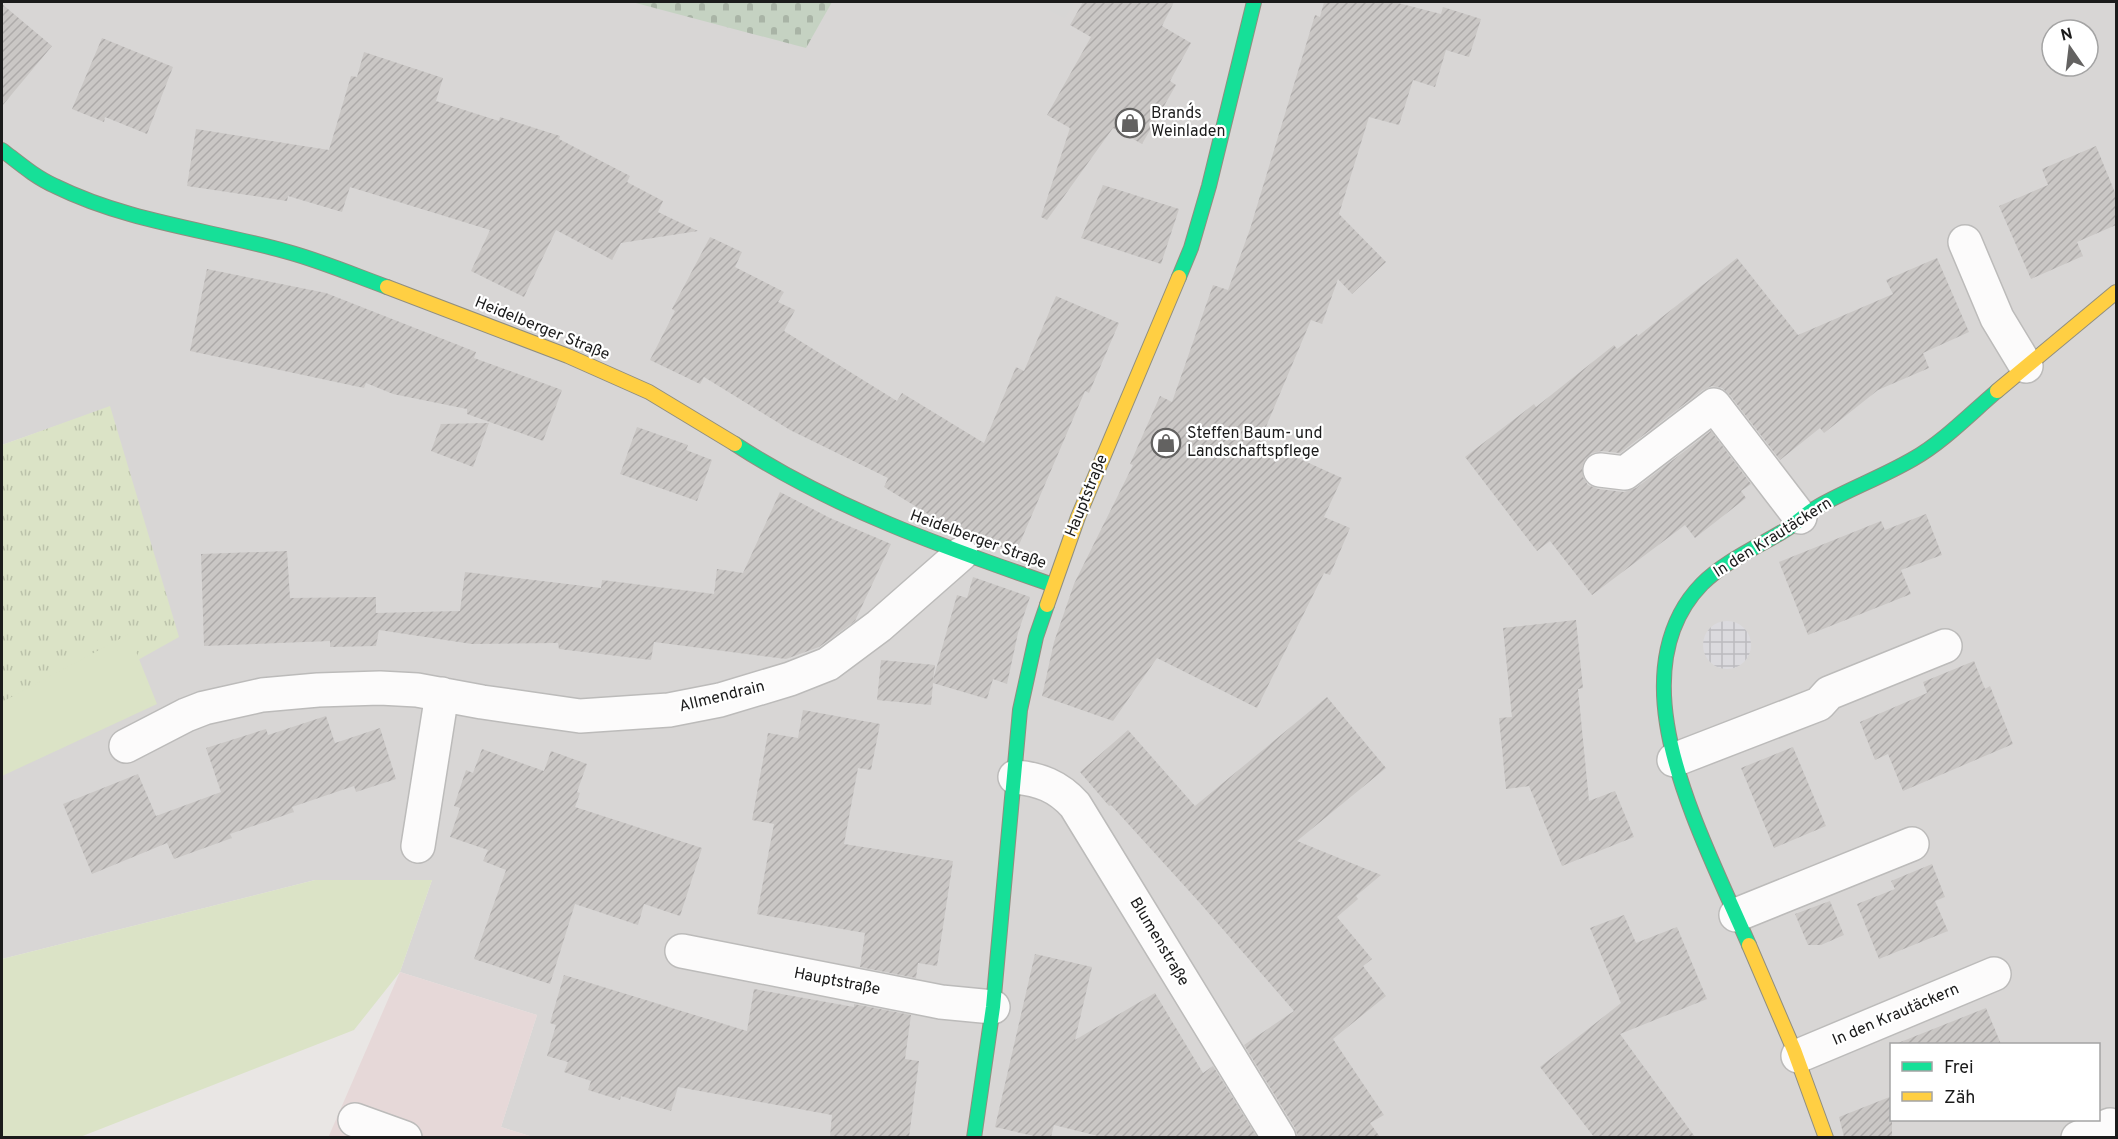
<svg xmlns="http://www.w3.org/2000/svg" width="2118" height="1139" font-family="Overpass,sans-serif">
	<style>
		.residential { fill: #d8d6d5; fill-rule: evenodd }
		.commercial { fill: #e6d8d8 }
		.religious { fill: #d7d6d5 }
		.grass { fill: url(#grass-tufts) }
		.cemetery { fill: url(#cemetery-stones) }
		.garden { fill: #dbe3c6 }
		.plaza { fill: url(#plaza-grid) }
		.building { fill: url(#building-hatch) }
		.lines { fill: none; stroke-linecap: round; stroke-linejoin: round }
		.street-casing { stroke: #bcbbba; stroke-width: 36 }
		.fast-casing { stroke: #908e7f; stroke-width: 16 }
		.slow-casing { stroke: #908e7f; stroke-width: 16 }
		.street { stroke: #fcfbfb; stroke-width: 33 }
		.fast { stroke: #16e098; stroke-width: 14 }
		.slow { stroke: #ffcf43; stroke-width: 14 }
		.labels { text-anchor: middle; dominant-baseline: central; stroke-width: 4.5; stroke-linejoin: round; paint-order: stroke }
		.poi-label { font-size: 16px; fill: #1b1b1b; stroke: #fff; text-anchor: start }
		.street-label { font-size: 16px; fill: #1b1b1b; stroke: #fff }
	</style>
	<defs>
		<pattern id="grass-tufts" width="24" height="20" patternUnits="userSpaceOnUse" patternTransform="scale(1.5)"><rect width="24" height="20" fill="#dbe3c6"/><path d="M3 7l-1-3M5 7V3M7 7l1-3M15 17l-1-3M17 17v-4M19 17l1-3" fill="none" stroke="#bbc2aa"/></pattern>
		<pattern id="cemetery-stones" width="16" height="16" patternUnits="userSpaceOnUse" patternTransform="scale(1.5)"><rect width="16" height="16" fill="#c5d2c2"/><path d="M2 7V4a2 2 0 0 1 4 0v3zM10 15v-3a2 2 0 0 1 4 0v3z" fill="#a9b4a6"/></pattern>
		<pattern id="plaza-grid" width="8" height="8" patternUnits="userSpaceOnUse" patternTransform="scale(1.5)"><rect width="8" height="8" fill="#dbdade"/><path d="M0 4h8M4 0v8" fill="none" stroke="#bbbabe"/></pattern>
		<pattern id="building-hatch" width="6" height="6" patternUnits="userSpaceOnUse" patternTransform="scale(1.5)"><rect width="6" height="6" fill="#cac7c5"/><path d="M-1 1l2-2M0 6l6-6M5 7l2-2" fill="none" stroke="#adaaa9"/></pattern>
	</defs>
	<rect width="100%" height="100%" fill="#e9e6e4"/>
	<path class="residential" d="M 2,2 L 2116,2 L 2116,1137 L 533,1137 L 501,1127 L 537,1015 L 400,972 L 432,880 L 315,880 L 2,959 L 2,736 L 110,407 L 2,445 ZM 2052,30 L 2088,30 L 2088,66 L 2052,66 ZM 1892,1044 L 2098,1044 L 2098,1120 L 1892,1120 Z"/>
	<path class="commercial" d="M 400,972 L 537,1015 L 501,1127 L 533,1137 L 328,1138 Z"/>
	<path class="religious" d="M 1033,2 L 1074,2 L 1065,18 Z"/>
	<path class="grass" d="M 110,406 L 179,637 L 2,736 L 2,445 Z"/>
	<path class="cemetery" d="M 632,2 L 832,2 L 806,48 Z"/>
	<path class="garden" d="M 129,634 L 157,704 L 2,776 L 2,702 Z
		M 315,880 L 432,880 L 400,972 L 354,1030 L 80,1137 L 2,1137 L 2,959 Z"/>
	<path class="plaza" d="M1703 645a24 24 0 1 1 48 0a24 24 0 1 1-48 0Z"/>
	<path class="building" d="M 1083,2 L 1174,2 L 1162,26 L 1191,43 L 1170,81 L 1176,85 L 1142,144 L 1113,128 L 1047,220 L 1041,217 L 1070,128 L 1047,115 L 1091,37 L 1070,25 Z
		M 1324,2 L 1394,2 L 1441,14 L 1443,7 L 1481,19 L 1469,57 L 1446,50 L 1435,87 L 1413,80 L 1399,125 L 1369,117 L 1339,214 L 1386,262 L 1352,294 L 1338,279 L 1322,324 L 1311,320 L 1260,441 L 1342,478 L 1324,517 L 1350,528 L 1330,575 L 1324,573 L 1257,708 L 1157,658 L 1113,721 L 1042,696 L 1054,642 L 1074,584 L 1133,465 L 1130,464 L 1160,396 L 1172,402 L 1213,285 L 1228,290 L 1250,229 L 1315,15 L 1320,17 Z
		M 2,4 L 52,46 L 2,106 Z
		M 102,38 L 173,67 L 147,134 L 105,117 L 104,122 L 72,109 Z
		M 364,52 L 443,78 L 436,101 L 499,121 L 500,117 L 560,136 L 559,139 L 630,176 L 627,182 L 663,201 L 658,212 L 698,231 L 621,243 L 612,260 L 556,230 L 524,297 L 471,271 L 490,230 L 350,187 L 342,212 L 288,196 L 287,201 L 187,186 L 196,129 L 329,150 L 351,76 L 357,77 Z
		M 2096,146 L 2116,195 L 2116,225 L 2077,242 L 2083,256 L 2031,279 L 1999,206 L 2048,185 L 2042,169 Z
		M 1103,185 L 1179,209 L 1161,264 L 1081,238 Z
		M 710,237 L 742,252 L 735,267 L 784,292 L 778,302 L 795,310 L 784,331 L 897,401 L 902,393 L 984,443 L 1016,367 L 1024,371 L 1056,296 L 1119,323 L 1089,393 L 1085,391 L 1016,552 L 983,541 L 941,522 L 884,487 L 888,478 L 790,430 L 704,377 L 700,384 L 650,360 L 675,311 L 672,309 Z
		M 1737,258 L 1798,335 L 1893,294 L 1886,280 L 1937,258 L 1969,332 L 1923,353 L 1929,368 L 1878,390 L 1824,433 L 1820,428 L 1780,460 L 1729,394 L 1722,388 L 1712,386 L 1703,390 L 1620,453 L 1602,451 L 1592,453 L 1585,459 L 1582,467 L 1583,477 L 1588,485 L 1598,489 L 1624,492 L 1636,488 L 1711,431 L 1751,484 L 1741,491 L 1746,498 L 1695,538 L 1685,525 L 1592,595 L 1550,541 L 1537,551 L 1465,457 L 1534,404 L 1536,407 L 1614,345 L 1617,349 L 1637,334 L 1638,336 Z
		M 207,269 L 326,293 L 476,352 L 474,358 L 562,390 L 543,441 L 467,414 L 467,409 L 393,394 L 366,383 L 364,388 L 190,351 Z
		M 489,423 L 473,467 L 431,451 L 441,424 Z
		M 637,427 L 688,445 L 686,450 L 712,460 L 697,501 L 620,474 Z
		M 780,492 L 830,518 L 891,544 L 855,621 L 819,647 L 786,659 L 654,642 L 651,660 L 559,649 L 558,643 L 472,644 L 379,630 L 376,646 L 330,647 L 330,641 L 204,646 L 201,554 L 287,551 L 290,598 L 376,597 L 376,613 L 460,611 L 465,572 L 601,588 L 602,580 L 714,594 L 717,569 L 743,573 Z
		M 1926,514 L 1942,555 L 1901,570 L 1911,594 L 1808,635 L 1779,562 L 1881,521 L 1885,530 Z
		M 973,577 L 1030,597 L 1018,633 L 1007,684 L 993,679 L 987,699 L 933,683 L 931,705 L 877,700 L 881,660 L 935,665 L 933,680 L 957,595 L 967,598 Z
		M 1576,620 L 1583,688 L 1578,689 L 1589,801 L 1615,791 L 1634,837 L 1562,866 L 1529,786 L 1506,789 L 1499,718 L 1512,717 L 1503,628 Z
		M 1974,661 L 1985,689 L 1990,686 L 2013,744 L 1903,791 L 1888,754 L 1875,760 L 1860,722 L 1927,693 L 1923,682 Z
		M 1327,697 L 1386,768 L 1297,841 L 1381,875 L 1356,896 L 1358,899 L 1337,917 L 1372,959 L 1363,966 L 1386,996 L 1333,1039 L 1384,1115 L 1370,1123 L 1380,1137 L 1298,1137 L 1295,1128 L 1244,1045 L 1294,1011 L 1199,902 L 1111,805 L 1109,806 L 1080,772 L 1128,730 L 1195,806 Z
		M 803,710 L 880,724 L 871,770 L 858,768 L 844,844 L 953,861 L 937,966 L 918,963 L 916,978 L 860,967 L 865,933 L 757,914 L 774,824 L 752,820 L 768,733 L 798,738 Z
		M 326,716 L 335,743 L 380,728 L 396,779 L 356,792 L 354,786 L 292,807 L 294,812 L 230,834 L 232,838 L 174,859 L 167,843 L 92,874 L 63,804 L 138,774 L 156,816 L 221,792 L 206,748 L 266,729 L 268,735 Z
		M 1793,747 L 1826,826 L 1774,848 L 1741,768 Z
		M 482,749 L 544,771 L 551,751 L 587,764 L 577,792 L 580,793 L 575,807 L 702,848 L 680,916 L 644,904 L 638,925 L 575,904 L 550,984 L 474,959 L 506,870 L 483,861 L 488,850 L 450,837 L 460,808 L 454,806 L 466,770 L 473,773 Z
		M 1932,864 L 1945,897 L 1935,901 L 1948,931 L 1879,959 L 1857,904 L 1895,889 L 1891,881 Z
		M 1830,901 L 1844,935 L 1821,945 L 1808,945 L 1795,914 Z
		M 1624,915 L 1636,943 L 1677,927 L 1707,999 L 1620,1034 L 1695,1137 L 1594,1137 L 1540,1067 L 1621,1003 L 1590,928 Z
		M 1035,954 L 1092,967 L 1075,1040 L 1155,993 L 1203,1073 L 1213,1066 L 1257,1137 L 1102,1137 L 1054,1125 L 1051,1137 L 1038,1137 L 995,1127 Z
		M 564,975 L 747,1031 L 754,989 L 854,1007 L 854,1004 L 911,1015 L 905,1059 L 919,1061 L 909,1137 L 830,1137 L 832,1115 L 678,1087 L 671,1111 L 621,1096 L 620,1100 L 588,1090 L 591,1081 L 564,1072 L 568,1062 L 547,1056 L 556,1025 L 550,1023 Z
		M 1986,1008 L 2001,1044 L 1899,1044 L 1898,1043 Z
		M 1892,1096 L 1892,1137 L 1844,1137 L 1839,1117 Z"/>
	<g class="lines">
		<g class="street-casing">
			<path id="street" d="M 1965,242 L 1997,318 L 2026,366
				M 1600,470 L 1625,473 L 1714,405 L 1800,517
				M 126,746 L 186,715 L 204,708 L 262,695 L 318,690 L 380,688 L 417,690 L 482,702 L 580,716 L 669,710 L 720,700 L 790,679 L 828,664 L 879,626 L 961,554
				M 1674,760 L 1819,704 L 1829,693 L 1945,646
				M 1015,777 C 1039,779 1058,786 1075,805 L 1279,1138
				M 418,846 L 442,694
				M 1736,915 L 1912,844
				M 682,951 L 941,1002 L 993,1007
				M 1798,1056 L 1994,974
				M 355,1120 L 405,1138
				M 2078,1138 L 2110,1125"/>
		</g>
		<g class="fast-casing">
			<path id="fast" d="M 2,150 C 19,163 35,177 55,186 C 128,222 210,230 288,252 C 321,261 354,275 387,287
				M 1179,277 L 1191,248 L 1209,186 L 1254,2
				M 735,444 C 833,508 943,547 1053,585
				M 1749,945 C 1720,878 1678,795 1667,724 C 1659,674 1665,622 1702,584 C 1724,562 1755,548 1782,532 C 1795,525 1806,513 1819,506 C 1849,489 1882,477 1913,459 C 1943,442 1970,414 1997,391
				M 974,1138 L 993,1007 L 1020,710 L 1036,637 L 1047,605"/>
		</g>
		<g class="slow-casing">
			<path id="slow" d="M 387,287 L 568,356 L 649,392 L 735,444
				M 1997,391 L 2116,292
				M 1047,605 L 1078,517 L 1179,277
				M 1749,945 L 1794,1050 L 1826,1138"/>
		</g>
		<use href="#street" class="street"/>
		<use href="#fast" class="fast"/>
		<use href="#slow" class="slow"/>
	</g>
	<defs>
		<g id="shop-ring" transform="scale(1.5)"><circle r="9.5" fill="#fff" stroke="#636261" stroke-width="1.5"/><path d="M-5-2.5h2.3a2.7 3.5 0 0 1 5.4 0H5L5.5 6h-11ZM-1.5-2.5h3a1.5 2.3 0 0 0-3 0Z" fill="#636261"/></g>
	</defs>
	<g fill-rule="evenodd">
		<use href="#shop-ring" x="1130" y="123"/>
		<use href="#shop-ring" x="1166" y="443"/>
	</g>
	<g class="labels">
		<g class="poi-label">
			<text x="1151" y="114">Brand´s<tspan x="1151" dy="18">Weinladen</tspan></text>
			<text x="1187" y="434">Steffen Baum- und<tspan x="1187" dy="18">Landschaftspflege</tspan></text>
		</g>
		<g class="street-label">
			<text transform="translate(542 329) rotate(22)">Heidelberger Straße</text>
			<text transform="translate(1087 496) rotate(-68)">Hauptstraße</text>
			<text transform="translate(1773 538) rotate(-32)">In den Krautäckern</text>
			<text transform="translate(978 540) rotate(20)">Heidelberger Straße</text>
			<text transform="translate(722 697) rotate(-14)">Allmendrain</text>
			<text transform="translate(1159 942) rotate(59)">Blumenstraße</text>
			<text transform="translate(837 982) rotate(11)">Hauptstraße</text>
			<text transform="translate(1896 1015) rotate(-23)">In den Krautäckern</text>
		</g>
	</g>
	<rect width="2118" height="1139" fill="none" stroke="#1b1b1b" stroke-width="6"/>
	<rect x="1890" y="1043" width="210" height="78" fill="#ffffff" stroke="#a4a4a4" stroke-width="1.5"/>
	<rect x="1902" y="1062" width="30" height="9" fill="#16e098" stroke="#a4a4a4" stroke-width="1.5"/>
	<text x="1944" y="1073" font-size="18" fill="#1b1b1b">Frei</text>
	<rect x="1902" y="1092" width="30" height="9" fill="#ffcf43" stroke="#a4a4a4" stroke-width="1.5"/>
	<text x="1944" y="1103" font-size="18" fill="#1b1b1b">Zäh</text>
	<g transform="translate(2070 48) rotate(346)"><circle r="28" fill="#ffffff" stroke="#a4a4a4" stroke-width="1.5"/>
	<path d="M0-4.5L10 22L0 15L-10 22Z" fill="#636261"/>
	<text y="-9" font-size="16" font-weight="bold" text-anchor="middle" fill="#1b1b1b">N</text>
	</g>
</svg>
